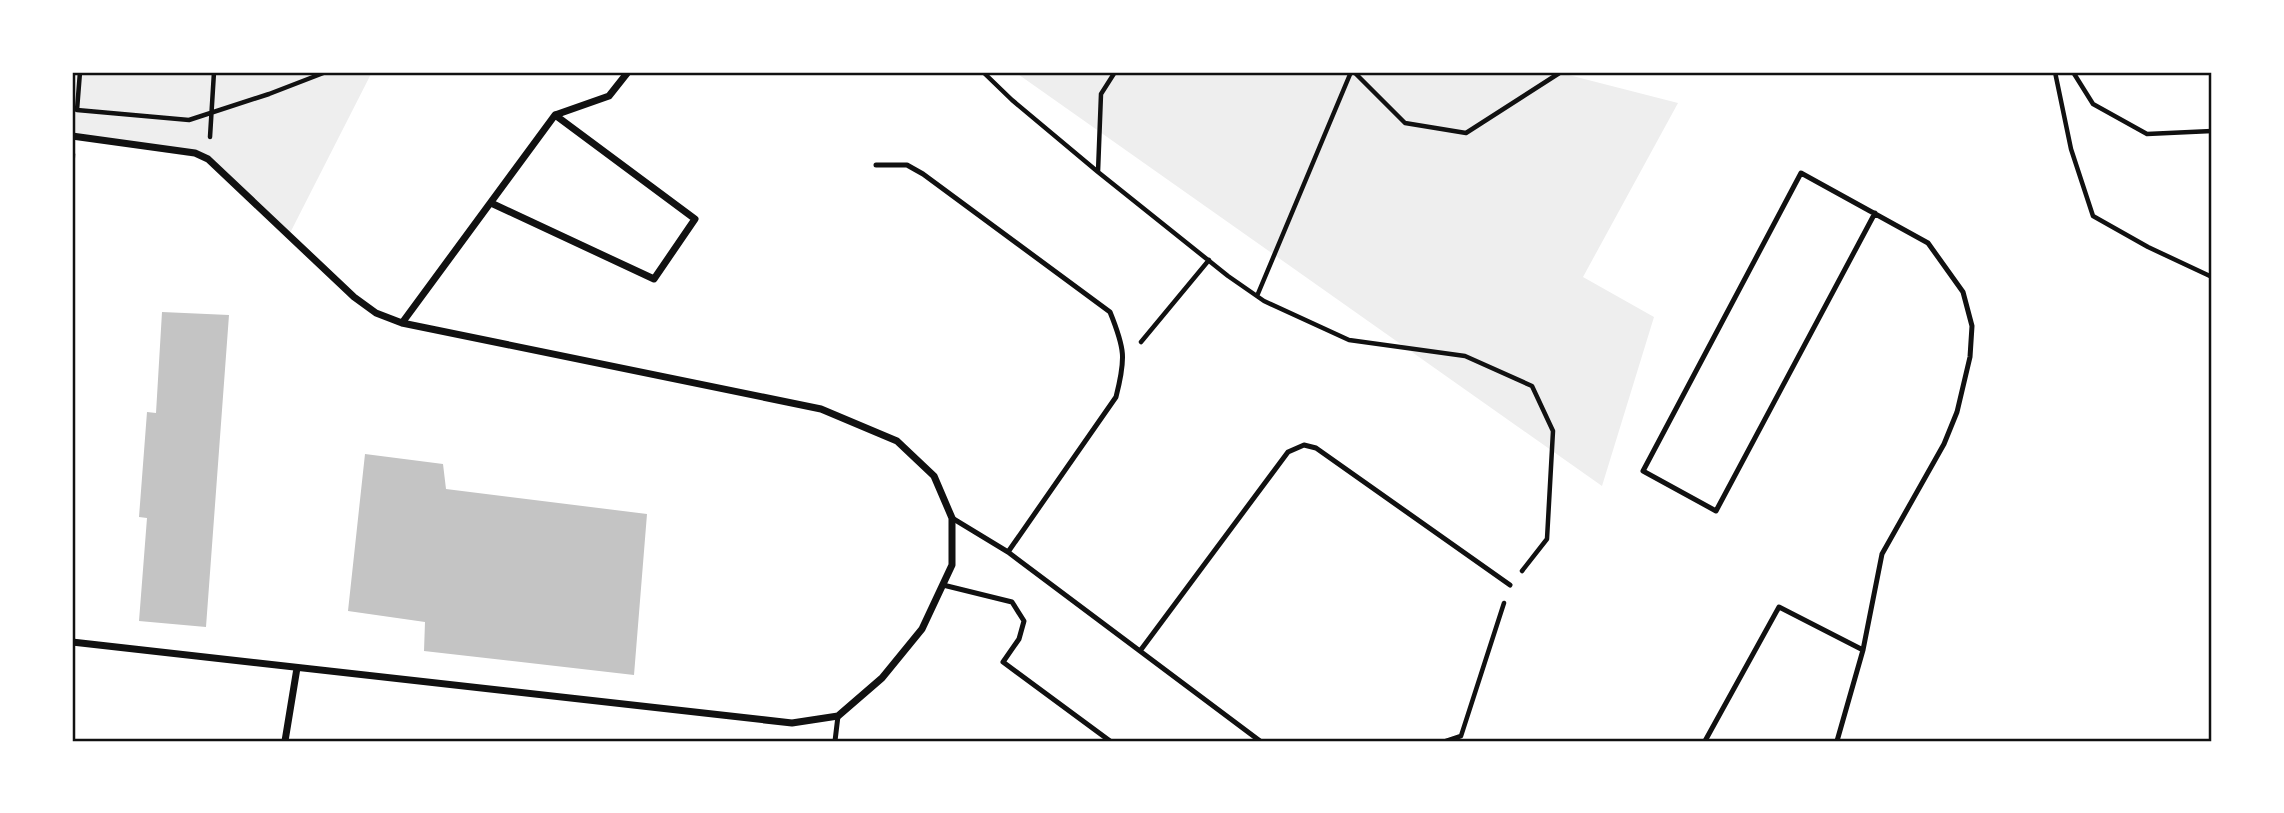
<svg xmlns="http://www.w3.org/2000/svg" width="2284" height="813" font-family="Signika,sans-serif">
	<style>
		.green { fill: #eee }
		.building { fill: #c4c4c4 }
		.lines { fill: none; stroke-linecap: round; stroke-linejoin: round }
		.path { stroke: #111; stroke-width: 4.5 }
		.service { stroke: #111; stroke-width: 5 }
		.minor { stroke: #111; stroke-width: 7 }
		.neatline { fill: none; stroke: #111; stroke-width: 2.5 }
	</style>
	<rect width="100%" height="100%" fill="#fff"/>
	<path class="green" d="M 72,72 L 372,72 L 289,235 L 208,159 L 72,138 Z
		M 1015,72 L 1557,72 L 1678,103 L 1583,277 L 1654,317 L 1602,486 Z"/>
	<path class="building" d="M 162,312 L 229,315 L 206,627 L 139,621 L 147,518 L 139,517 L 147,412 L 156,413 Z
		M 365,454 L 443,464 L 446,489 L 647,514 L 634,675 L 424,651 L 425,622 L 348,611 Z"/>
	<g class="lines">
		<path class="path" d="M 983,72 L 1012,100 L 1098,172 L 1228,276 L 1264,301 L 1349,340 L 1465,356 L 1532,386 L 1553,431 L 1547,539 L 1522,571
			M 1354,72 L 1405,123 L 1466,133 L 1561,72
			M 2055,72 L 2071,149 L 2093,216 L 2148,247 L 2212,277
			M 2073,72 L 2093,104 L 2147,134 L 2212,131
			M 77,110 L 189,120 L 269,94 L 326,72
			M 77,110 L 80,72
			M 210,137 L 214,72
			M 1098,172 L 1101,94 L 1115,72
			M 72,174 L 73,154
			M 1257,296 L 1351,72
			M 1141,342 L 1209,260
			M 1446,741 L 1461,736 L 1504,603"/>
		<path class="service" d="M 876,165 L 907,165 L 923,174 L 1110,312 C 1125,349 1126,358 1116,397 L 1008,552
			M 952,518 L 1008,552 L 1260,741
			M 943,585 L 1012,602 L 1024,621 L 1019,639 L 1003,662 L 1110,741
			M 1140,651 L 1288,452 L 1304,445 L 1316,448 L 1510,585
			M 835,741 L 838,716
			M 1705,741 L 1779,607 L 1863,650
			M 1837,741 L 1863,650 L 1882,554 L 1944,444 L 1957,412 L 1970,357 L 1972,326 L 1963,292 L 1928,243 L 1801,173 L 1643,471 L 1716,511 L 1875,213"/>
		<path class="minor" d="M 72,136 L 195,153 L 208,159 L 354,297 L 376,313 L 402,323 L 821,409 L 897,441 L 934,476 L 952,518 L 952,565 L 922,629 L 882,678 L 838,716 L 792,723 L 72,642
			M 491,203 L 654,279 L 695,219 L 555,115
			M 402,323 L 555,115 L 609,96 L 628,72
			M 285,741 L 297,668"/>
	</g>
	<rect width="2284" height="813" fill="none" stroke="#ffffff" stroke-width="147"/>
	<rect x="74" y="74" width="2136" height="666" class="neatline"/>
</svg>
